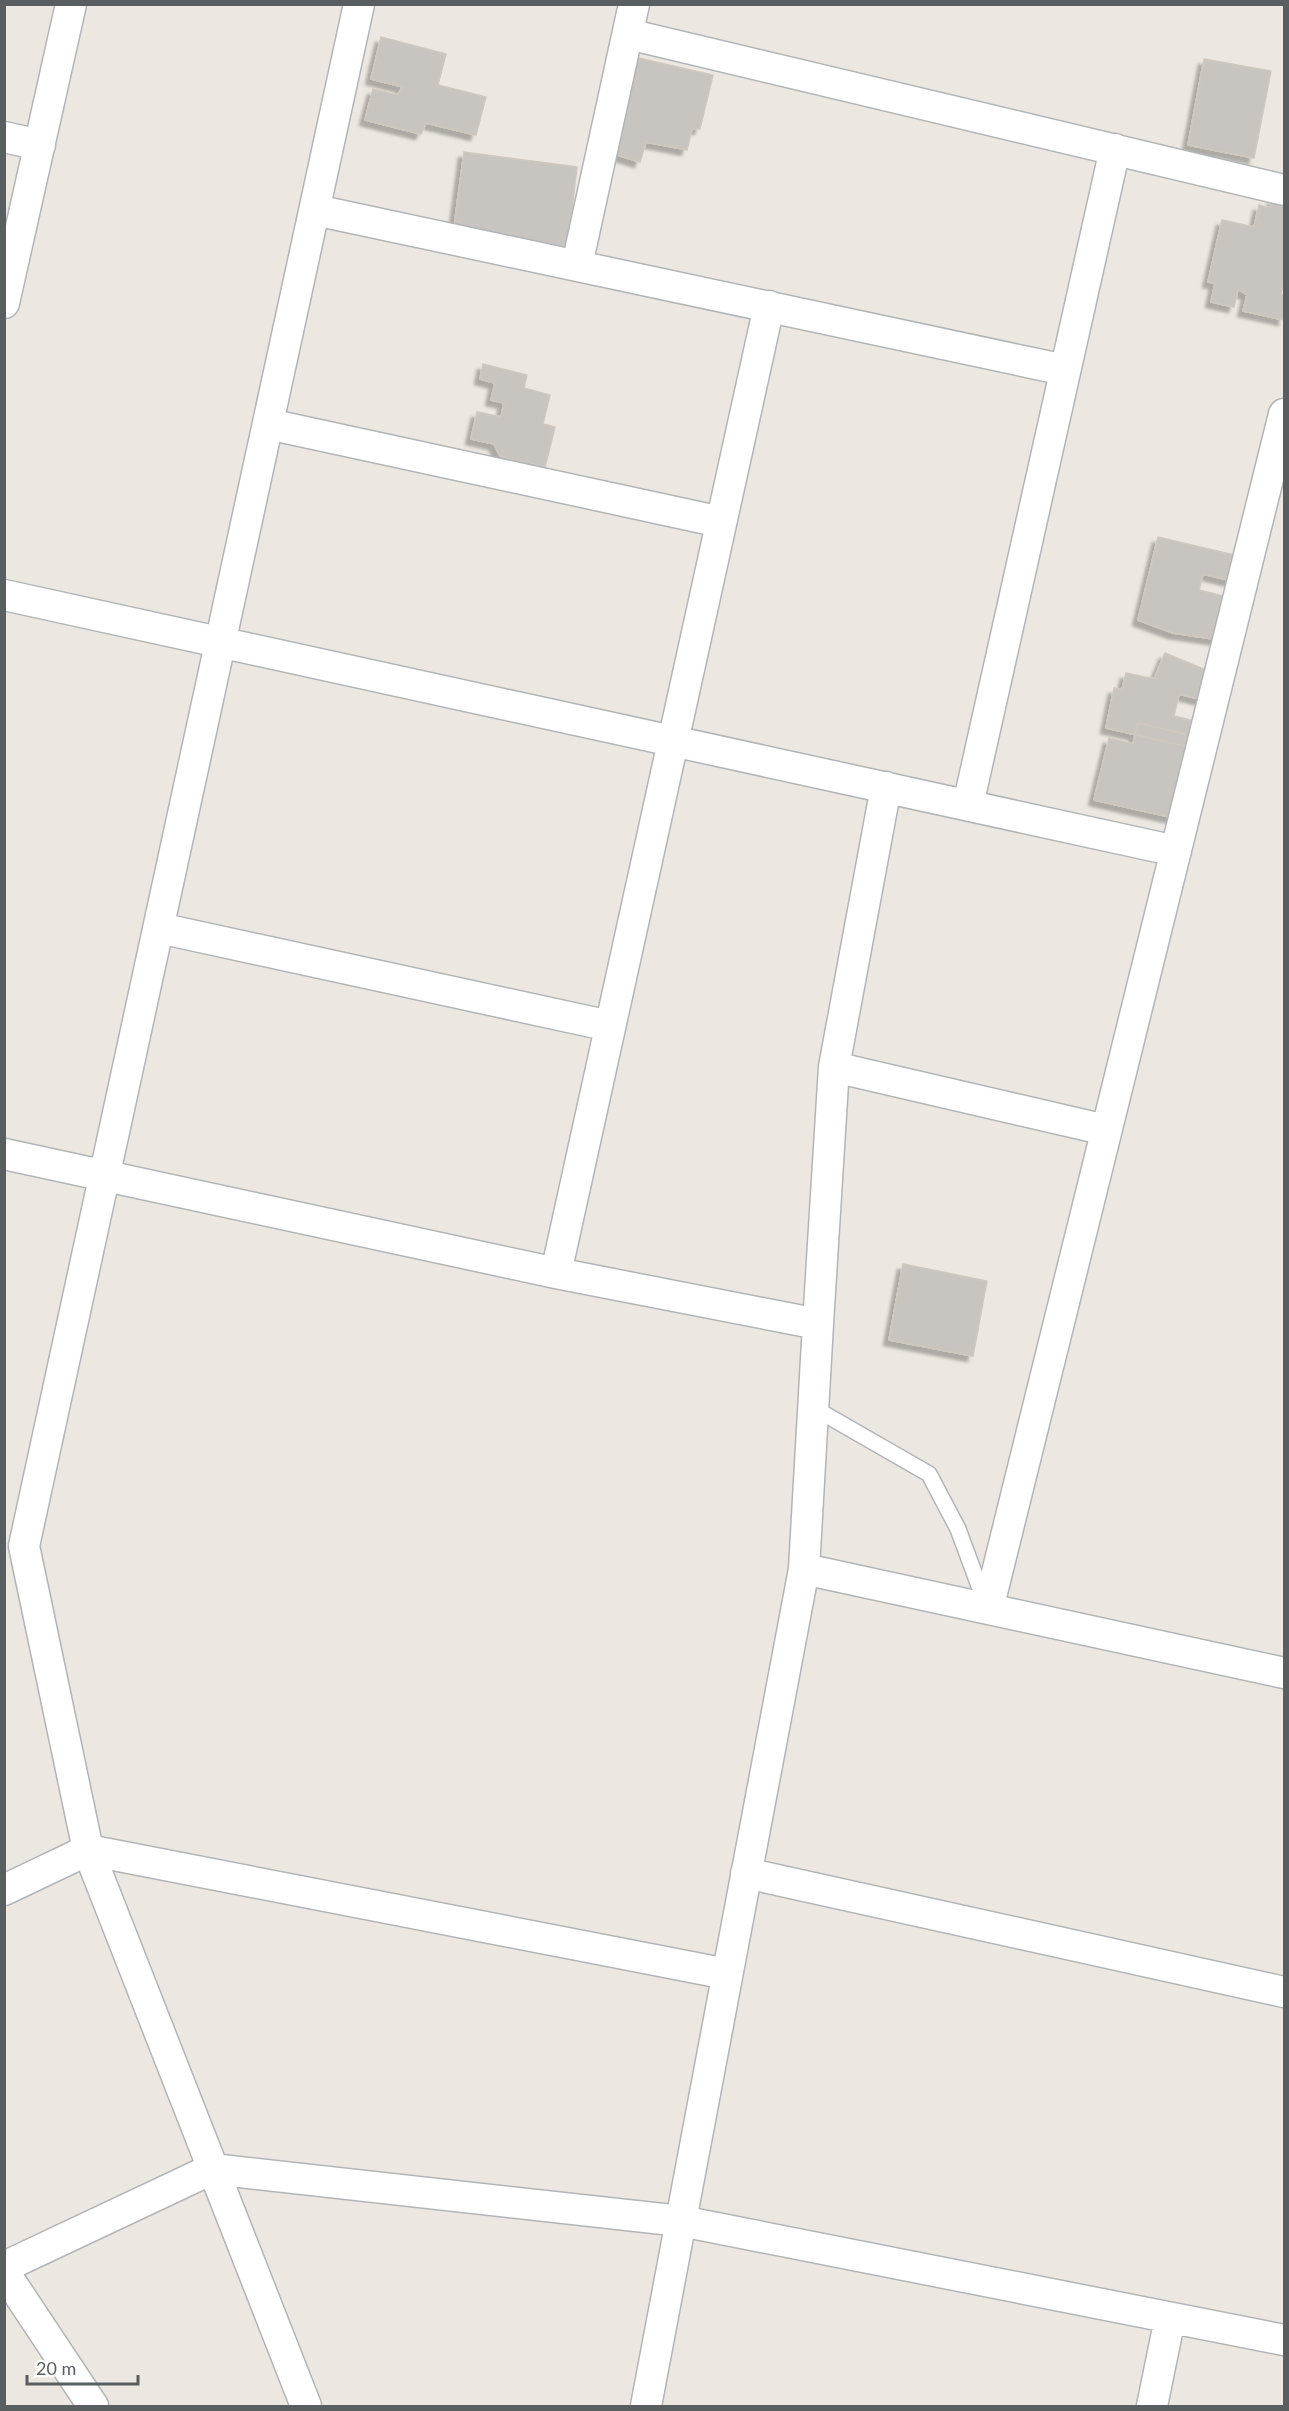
<svg xmlns="http://www.w3.org/2000/svg" width="1289" height="2411" font-family="Lato,sans-serif">
	<style>
		.building { fill: #c8c5c0; stroke: #d0c8bf; stroke-width: 1.5; filter: url(#shadow) }
		.lines { fill: none; stroke-linecap: round; stroke-linejoin: round }
		.lane-casing { stroke: #b1b5b8; stroke-width: 18 }
		.street-casing { stroke: #b1b5b8; stroke-width: 33 }
		.lane { stroke: #fff; stroke-width: 15 }
		.street { stroke: #fff; stroke-width: 30 }
	</style>
	<defs>
		<filter id="shadow"><feDropShadow dx="-5.5" dy="5.5" stdDeviation="1.5" flood-color="#0004"/></filter>
	</defs>
	<rect width="100%" height="100%" fill="#ece8e1"/>
	<path class="building" d="M 381,37 L 446,54 L 438,85 L 486,97 L 476,135 L 426,123 L 421,134 L 365,120 L 373,89 L 397,95 L 403,87 L 371,79 Z
		M 634,57 L 713,75 L 700,129 L 692,129 L 687,150 L 646,142 L 640,162 L 614,154 Z
		M 1204,59 L 1271,71 L 1254,158 L 1188,145 Z
		M 464,152 L 577,167 L 567,250 L 453,235 Z
		M 1273,199 L 1284,201 L 1284,280 L 1281,294 L 1284,295 L 1284,320 L 1243,311 L 1247,295 L 1238,289 L 1234,307 L 1211,302 L 1215,283 L 1208,282 L 1222,220 L 1254,227 L 1259,205 L 1270,208 Z
		M 483,364 L 527,375 L 524,388 L 550,395 L 543,424 L 555,427 L 545,467 L 500,456 L 494,444 L 471,439 L 477,412 L 501,417 L 504,403 L 491,400 L 495,383 L 480,379 Z
		M 1158,537 L 1243,557 L 1237,582 L 1203,574 L 1199,590 L 1231,598 L 1226,641 L 1173,633 L 1138,620 Z
		M 1165,653 L 1213,673 L 1207,701 L 1179,694 L 1174,716 L 1199,722 L 1193,748 L 1106,728 L 1114,688 L 1122,690 L 1126,673 L 1154,679 Z
		M 1138,723 L 1185,734 L 1193,746 L 1179,819 L 1094,800 L 1109,738 L 1133,744 Z
		M 903,1264 L 987,1281 L 973,1356 L 889,1340 Z"/>
	<g class="lines">
		<g class="lane-casing">
			<path id="lane" d="M 814,1408 L 929,1474 L 958,1529 L 985,1602"/>
		</g>
		<g class="street-casing">
			<path id="street" d="M 628,34 L 1284,190
				M 4,137 L 40,145
				M 315,210 L 1065,370
				M 577,265 L 634,4
				M 4,303 L 71,4
				M 268,424 L 721,522
				M 4,595 L 1176,851
				M 968,805 L 1115,149
				M 159,928 L 610,1026
				M 834,1067 L 1106,1130
				M 4,1154 L 556,1273 L 818,1324 L 804,1569 L 646,2406
				M 556,1273 L 769,306
				M 818,1324 L 834,1067 L 886,787
				M 804,1569 L 1284,1673
				M 988,1609 L 1284,414
				M 746,1873 L 1284,1992
				M 4,1890 L 88,1850 L 727,1974
				M 4,2267 L 212,2169 L 681,2221 L 1284,2340
				M 4,2272 L 93,2406
				M 306,2406 L 88,1850 L 24,1546 L 359,4
				M 1152,2406 L 1170,2318"/>
		</g>
		<use href="#lane" class="lane"/>
		<use href="#street" class="street"/>
	</g>
	<rect width="1289" height="2411" fill="none" stroke="#595e61" stroke-width="12"/>
	<path d="M27 2375v9h111v-9" fill="none" stroke="#595e61" stroke-width="3"/>
	<text x="36" y="2375" font-size="18" fill="#595e61" stroke="#ffffff" stroke-width="4.5" paint-order="stroke">20 m</text>
</svg>
